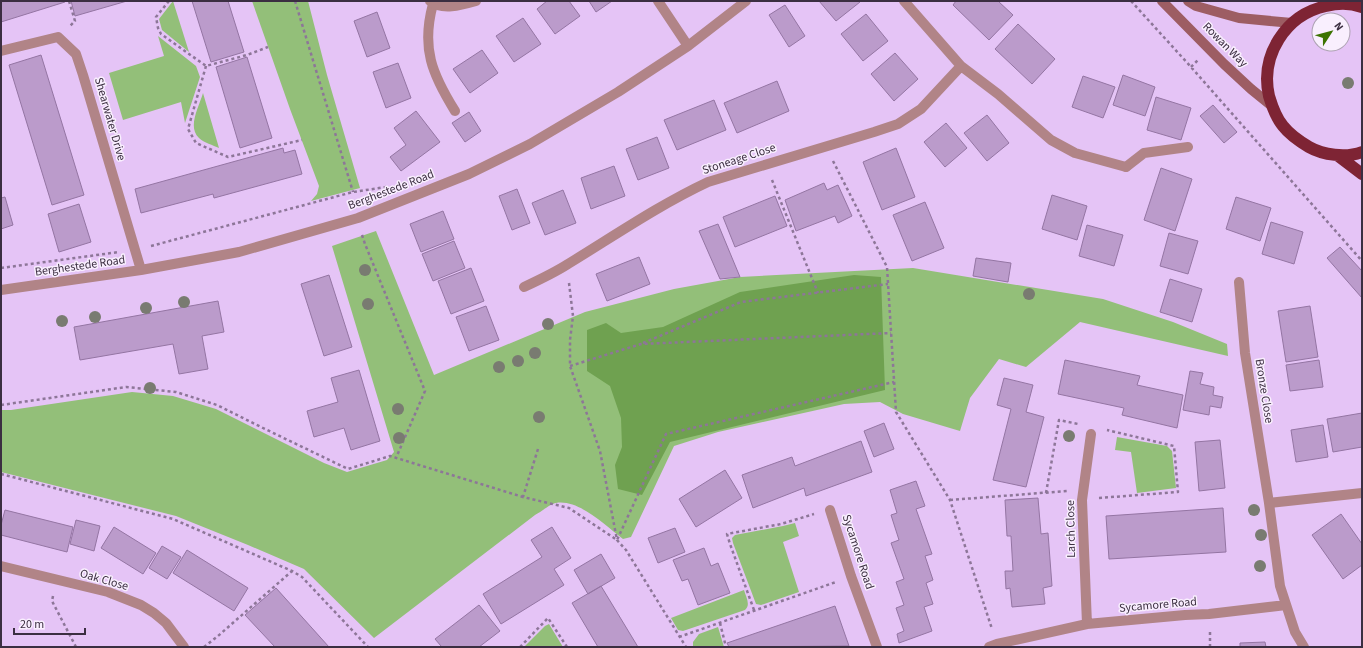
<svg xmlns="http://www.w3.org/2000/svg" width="1363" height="648" font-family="'Source Sans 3',sans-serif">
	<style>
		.green { fill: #93bf79 }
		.forest { fill: #6fa150 }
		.building { fill: #bb9bcb; stroke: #9475a3 }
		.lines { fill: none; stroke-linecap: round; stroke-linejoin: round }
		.path { stroke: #8d7698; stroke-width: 2.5; stroke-dasharray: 3 3; stroke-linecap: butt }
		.lane { stroke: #b18487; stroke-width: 10 }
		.street { stroke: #b18487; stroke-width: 10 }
		.secondary { stroke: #9d5d63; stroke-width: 10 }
		.highway { stroke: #7e2434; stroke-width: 12 }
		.tree { fill: #797b71 }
		.labels { text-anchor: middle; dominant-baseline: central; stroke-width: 3; stroke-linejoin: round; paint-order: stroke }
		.street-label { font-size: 12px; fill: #3b2e41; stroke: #f9effe }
	</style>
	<rect width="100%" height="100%" fill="#e5c4f6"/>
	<path class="green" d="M 173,1 L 189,52 L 162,30 L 159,19 Z
		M 252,1 L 308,1 L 327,75 L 360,188 L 311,201 L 317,194 L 319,186 L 290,109 Z
		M 158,36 L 196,66 L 200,77 L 185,123 L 181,102 L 123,120 L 109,73 L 164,56 Z
		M 203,93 L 219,148 C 213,145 204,143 199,138 C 187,127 199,107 203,93 Z
		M 376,231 L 434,375 L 585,312 L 674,289 L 740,277 L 913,268 L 1103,299 L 1173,322 L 1227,344 L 1228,356 L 1080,322 L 1026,367 L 999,359 L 970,398 L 960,431 L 903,414 L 880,402 L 844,404 L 718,432 L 674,446 L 631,537 L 623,539 C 606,526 579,499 556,503 C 550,504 541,512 535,515 L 374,638 L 304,569 L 248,545 L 176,516 L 1,472 L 1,410 L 11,410 L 132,392 L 173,396 L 216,409 L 324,463 L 347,472 L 387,460 L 394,452 L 332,246 Z
		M 1117,437 L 1167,446 L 1172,451 L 1176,488 L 1137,493 L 1131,452 L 1115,450 Z
		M 795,523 L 799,536 L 783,542 L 799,592 L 761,605 L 756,604 L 733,543 L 732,538 L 735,535 L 783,526 Z
		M 744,590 C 746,597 751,605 745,610 L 683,631 L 678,630 L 671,618 Z
		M 549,624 L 563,647 L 524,647 L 545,626 Z
		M 718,627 L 724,647 L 693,647 L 693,642 L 699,634 Z"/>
	<path class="forest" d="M 854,275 L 881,277 L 885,390 L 670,442 L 642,495 L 618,489 L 615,465 L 622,447 L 621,418 L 610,386 L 587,371 L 587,330 L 606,323 L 621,333 L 663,327 L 740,292 Z"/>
	<path class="building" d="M 1,1 L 65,1 L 65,2 L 1,22 Z
		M 71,1 L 127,1 L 75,16 Z
		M 192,1 L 228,1 L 244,52 L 211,62 Z
		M 547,1 L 569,1 L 580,16 L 555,34 L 537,9 Z
		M 589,1 L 612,1 L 596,12 Z
		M 819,1 L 860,1 L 860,2 L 836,21 Z
		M 956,1 L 998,1 L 1013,15 L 989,40 L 953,5 Z
		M 785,5 L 805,36 L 789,47 L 769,15 Z
		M 377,12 L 390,48 L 367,57 L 354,21 Z
		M 866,14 L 888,41 L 863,61 L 841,34 Z
		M 523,18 L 541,44 L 514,62 L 496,36 Z
		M 1018,24 L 1055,59 L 1032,84 L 995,49 Z
		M 482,50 L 498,73 L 470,93 L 453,69 Z
		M 895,53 L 918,79 L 894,101 L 871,74 Z
		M 41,55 L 84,195 L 52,205 L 9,65 Z
		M 247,57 L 272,138 L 240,148 L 216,67 Z
		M 398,63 L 411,98 L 386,108 L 373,72 Z
		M 1123,75 L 1155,87 L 1145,116 L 1113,105 Z
		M 1083,76 L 1115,87 L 1103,118 L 1072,107 Z
		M 777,81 L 789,111 L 737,133 L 724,103 Z
		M 1156,97 L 1191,108 L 1181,140 L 1147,130 Z
		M 714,100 L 726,130 L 677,150 L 664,120 Z
		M 1213,105 L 1237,132 L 1224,143 L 1200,116 Z
		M 416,111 L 440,142 L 401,171 L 390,157 L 406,145 L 394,128 Z
		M 469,112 L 481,131 L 465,142 L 452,123 Z
		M 987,115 L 1009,143 L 987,161 L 964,133 Z
		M 946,123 L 967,148 L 945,167 L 924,142 Z
		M 657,137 L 669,168 L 638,180 L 626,149 Z
		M 283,148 L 284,153 L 295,150 L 302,174 L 214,198 L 213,194 L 141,213 L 135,189 Z
		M 896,148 L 915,197 L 882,210 L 863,162 Z
		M 614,166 L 625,196 L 591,209 L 581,178 Z
		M 1161,168 L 1192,179 L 1175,231 L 1144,220 Z
		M 824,183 L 827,190 L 838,185 L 852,216 L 838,223 L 835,216 L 796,231 L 785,200 Z
		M 517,189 L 530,223 L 512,230 L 499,196 Z
		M 563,190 L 576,223 L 545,235 L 532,203 Z
		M 1052,195 L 1087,206 L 1077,240 L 1042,229 Z
		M 775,196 L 787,226 L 735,247 L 723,217 Z
		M 5,197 L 13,225 L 1,229 L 1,198 Z
		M 1236,197 L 1271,208 L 1260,241 L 1226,229 Z
		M 925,202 L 944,248 L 912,261 L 893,215 Z
		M 79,204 L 91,242 L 59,252 L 48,214 Z
		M 443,211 L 454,239 L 421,252 L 410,224 Z
		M 1271,222 L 1303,232 L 1294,264 L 1262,254 Z
		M 718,224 L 740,277 L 720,279 L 699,231 Z
		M 1087,225 L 1123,235 L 1114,266 L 1079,256 Z
		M 1169,233 L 1198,241 L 1188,274 L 1160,266 Z
		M 454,241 L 465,268 L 433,281 L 422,254 Z
		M 1340,247 L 1362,271 L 1362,298 L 1327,258 Z
		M 639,257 L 650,284 L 607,301 L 596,274 Z
		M 976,258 L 1011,263 L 1008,282 L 973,276 Z
		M 471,268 L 484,301 L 451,314 L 438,281 Z
		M 329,275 L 352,347 L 324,356 L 301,284 Z
		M 1170,279 L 1202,289 L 1192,322 L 1160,312 Z
		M 218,301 L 224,332 L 202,336 L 208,369 L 179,374 L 173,344 L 80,360 L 74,327 Z
		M 486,306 L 499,340 L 469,351 L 456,317 Z
		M 1310,306 L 1318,357 L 1286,362 L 1278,311 Z
		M 1065,360 L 1140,376 L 1137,385 L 1183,395 L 1177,428 L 1122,415 L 1124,408 L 1058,394 Z
		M 1319,360 L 1323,387 L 1290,391 L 1286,365 Z
		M 359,370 L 380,441 L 351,450 L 344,428 L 314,437 L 307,411 L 338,402 L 331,378 Z
		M 1190,371 L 1203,373 L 1200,384 L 1214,387 L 1213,395 L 1223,397 L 1221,408 L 1210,406 L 1209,415 L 1183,410 Z
		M 1004,378 L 1033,385 L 1026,412 L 1044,417 L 1026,487 L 993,480 L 1011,409 L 997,405 Z
		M 1362,413 L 1362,447 L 1333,452 L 1327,419 Z
		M 884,423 L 894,449 L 874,457 L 864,431 Z
		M 1323,425 L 1328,457 L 1296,462 L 1291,430 Z
		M 1220,440 L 1225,488 L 1199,491 L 1195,442 Z
		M 861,441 L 872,472 L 806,496 L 804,488 L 753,508 L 742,475 L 792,457 L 795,466 Z
		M 725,470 L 742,498 L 696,527 L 679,499 Z
		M 916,481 L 925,506 L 916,509 L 932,554 L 925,556 L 933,580 L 926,583 L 933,604 L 924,607 L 932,631 L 899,643 L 897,634 L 904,631 L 896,608 L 904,605 L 896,582 L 904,579 L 891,543 L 899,540 L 891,515 L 897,513 L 890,490 Z
		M 1038,498 L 1041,534 L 1048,533 L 1052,586 L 1043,588 L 1045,604 L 1012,607 L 1010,588 L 1006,589 L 1005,571 L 1013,571 L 1011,536 L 1007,536 L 1005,500 Z
		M 1223,508 L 1226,552 L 1109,559 L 1106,516 Z
		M 5,510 L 73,527 L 67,552 L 1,535 L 1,525 Z
		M 1341,514 L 1362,544 L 1362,565 L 1343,579 L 1312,535 Z
		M 76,520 L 100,526 L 94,551 L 70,544 Z
		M 114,527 L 156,553 L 143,574 L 101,548 Z
		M 552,527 L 571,558 L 554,569 L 564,585 L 501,624 L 483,594 L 542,557 L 531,540 Z
		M 675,528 L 685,552 L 658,563 L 648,538 Z
		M 162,546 L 181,557 L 167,579 L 149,568 Z
		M 704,548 L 711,566 L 718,563 L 730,593 L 698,605 L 688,579 L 682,581 L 673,560 Z
		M 187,550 L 248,588 L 234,611 L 173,573 Z
		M 601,554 L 615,578 L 588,594 L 574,570 Z
		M 601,586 L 638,647 L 598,647 L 572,603 Z
		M 276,588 L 329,647 L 275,647 L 245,615 Z
		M 479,605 L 500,631 L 479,647 L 441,647 L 441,646 L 435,639 Z
		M 835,606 L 849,646 L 729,647 L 727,643 Z
		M 1265,642 L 1266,647 L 1240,647 L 1240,643 Z"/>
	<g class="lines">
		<path class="path" d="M 69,1 L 75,21 L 70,26
			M 169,1 L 156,17 L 158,28 L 161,34 L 206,66 L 247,55 L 268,47
			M 295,1 L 353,192
			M 1131,1 L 1191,67 L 1362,261
			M 206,66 L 188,129 L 196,143 L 228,157 L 302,140
			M 1191,67 L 1198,60
			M 833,161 L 887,267 L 896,412 L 950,500 L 992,629
			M 772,180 L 818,293
			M 362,235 L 365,244 L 425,391 L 396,458
			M 151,246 L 353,192 L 386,187
			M 1,268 L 119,252
			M 569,283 L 573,316 L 570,340 L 570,366 L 600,451 L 617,540 L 626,550 L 686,647
			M 643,343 L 741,302 L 888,284
			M 570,366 L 641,344 L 891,333
			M 1,405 L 126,387 L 176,392 L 217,405 L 263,428 L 348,469 L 390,456 L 523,497
			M 538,449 L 523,497 L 569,508 L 617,540 L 666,434 L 894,382
			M 1,474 L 173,519 L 292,571 L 302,577 L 368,647
			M 1046,493 L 1059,420 L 1078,424
			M 1099,498 L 1178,492 L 1174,446 L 1107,430
			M 950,500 L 1067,491
			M 53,596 L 52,601 L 76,647
			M 754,610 L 730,544 L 727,534 L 781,524 L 814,514
			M 720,623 L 726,647
			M 1210,632 L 1210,647
			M 679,637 L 836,582
			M 204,647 L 218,636 L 292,571
			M 520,647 L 548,618 L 567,647"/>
		<path class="lane" d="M 433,4 C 421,48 432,74 455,111
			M 1126,167 L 1144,153 L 1188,147"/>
		<path class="street" d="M 430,1 C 442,11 462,5 476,1
			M 658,1 L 688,46
			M 904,1 L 961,66 L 998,94 L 1051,140 L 1075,153 L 1126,167
			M 1,51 L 58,37 L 76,54 L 83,75 L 141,270
			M 1239,282 L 1245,353 L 1269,503 L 1280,586 L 1295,632 L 1304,647
			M 524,287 C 539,280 554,273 568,264 C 614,236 659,205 708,182 L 874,132 L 898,124 L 921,109 L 961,66
			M 1,290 L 141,270 L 239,252 L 358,218 L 411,197 L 469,174 L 530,144 L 618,92 L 688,46 L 746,1
			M 1269,503 L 1362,493
			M 830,510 L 851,576 L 877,647
			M 1,566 L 108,592 L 141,605 L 154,613 L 166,623 L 184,647
			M 1087,624 L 1082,500 L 1091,434
			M 989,647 L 997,644 L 1087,624 L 1185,615 L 1209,614 L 1286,605"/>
		<path class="secondary" d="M 1162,1 L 1224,64 L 1251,89 L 1272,106
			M 1188,1 L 1196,6 L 1239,18 L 1292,23"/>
		<path class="highway" d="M 1362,7 C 1351,3 1337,3 1326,6 C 1285,15 1260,56 1269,96 C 1272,106 1276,118 1283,126 C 1290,135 1299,141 1309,147 C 1323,155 1346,158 1362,152
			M 1337,155 L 1362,174"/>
	</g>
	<g class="tree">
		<circle cx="1348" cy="83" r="6"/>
		<circle cx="365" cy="270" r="6"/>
		<circle cx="1029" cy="294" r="6"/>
		<circle cx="184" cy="302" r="6"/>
		<circle cx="368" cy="304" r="6"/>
		<circle cx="146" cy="308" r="6"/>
		<circle cx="95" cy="317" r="6"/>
		<circle cx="62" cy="321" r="6"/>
		<circle cx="548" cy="324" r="6"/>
		<circle cx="535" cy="353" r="6"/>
		<circle cx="518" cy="361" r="6"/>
		<circle cx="499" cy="367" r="6"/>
		<circle cx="150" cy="388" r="6"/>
		<circle cx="398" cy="409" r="6"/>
		<circle cx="539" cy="417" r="6"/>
		<circle cx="1069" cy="436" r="6"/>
		<circle cx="399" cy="438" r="6"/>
		<circle cx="1254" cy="510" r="6"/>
		<circle cx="1261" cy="535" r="6"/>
		<circle cx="1260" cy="566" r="6"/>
	</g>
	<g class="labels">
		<g class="street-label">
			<text transform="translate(1225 45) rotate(45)">Rowan Way</text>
			<text transform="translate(110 119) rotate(74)">Shearwater Drive</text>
			<text transform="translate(739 159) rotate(-18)">Stoneage Close</text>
			<text transform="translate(391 190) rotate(-21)">Berghestede Road</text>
			<text transform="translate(80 266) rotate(-8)">Berghestede Road</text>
			<text transform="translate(1264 391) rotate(81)">Bronze Close</text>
			<text transform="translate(1071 529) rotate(-91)">Larch Close</text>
			<text transform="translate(858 552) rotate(72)">Sycamore Road</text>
			<text transform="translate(104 580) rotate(16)">Oak Close</text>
			<text transform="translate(1158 605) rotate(-5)">Sycamore Road</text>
		</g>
	</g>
	<rect width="1363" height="648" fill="none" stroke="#3b2e41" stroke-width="4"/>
	<g transform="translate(1331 32) rotate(54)"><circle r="19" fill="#f9effe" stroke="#ada2b2"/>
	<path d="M0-3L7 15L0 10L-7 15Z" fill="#3c7301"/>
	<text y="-6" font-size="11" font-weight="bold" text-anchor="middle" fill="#3b2e41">N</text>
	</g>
	<path d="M14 628v6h71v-6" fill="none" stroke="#3b2e41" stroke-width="2"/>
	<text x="20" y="628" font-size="12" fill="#3b2e41" stroke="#f9effe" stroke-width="3" paint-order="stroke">20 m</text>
</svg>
